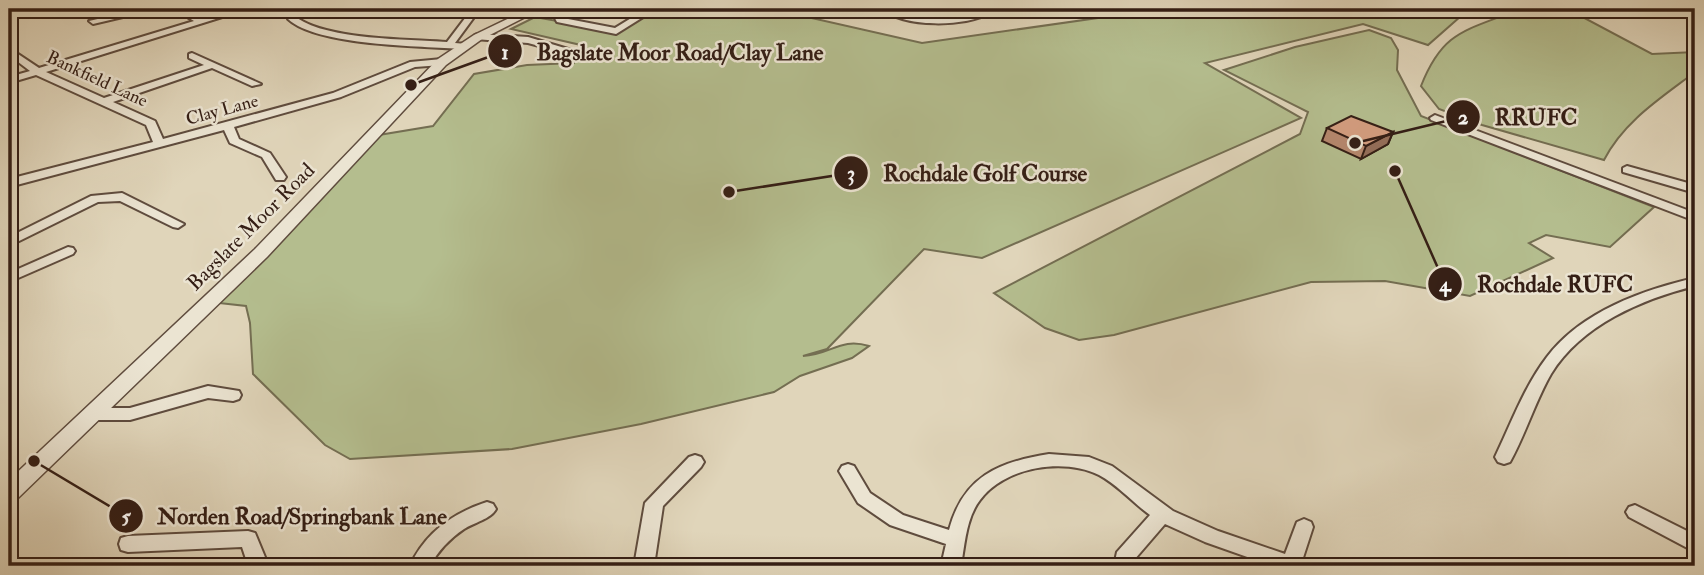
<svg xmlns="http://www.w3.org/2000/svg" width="1704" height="575" font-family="'IM FELL Double Pica',serif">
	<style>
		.green { fill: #b4bd8e; stroke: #746e52; stroke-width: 2 }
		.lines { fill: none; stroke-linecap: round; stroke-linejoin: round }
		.minor-casing { stroke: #5f4c3e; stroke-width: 4 }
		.tertiary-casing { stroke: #5f4c3e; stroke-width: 3 }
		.minor { fill: #ebe4d2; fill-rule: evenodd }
		.tertiary { fill: #ebe4d2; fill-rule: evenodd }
		.wall { fill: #b5876d; stroke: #341e15; stroke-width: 2 }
		.shaded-wall { fill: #946e59; stroke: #341e15; stroke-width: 2 }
		.building { fill: #d39d7f; stroke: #341e15; stroke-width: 2 }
		.labels { text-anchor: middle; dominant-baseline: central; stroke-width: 5; stroke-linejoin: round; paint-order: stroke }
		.far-street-label { font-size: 18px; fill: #341e15; stroke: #ebe4d2 }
		.street-label { font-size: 21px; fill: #341e15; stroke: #ebe4d2 }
		.leader { fill: none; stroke: #341e15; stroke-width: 2.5 }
		.callout-dot { fill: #341e15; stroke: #ebe4d2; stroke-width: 2.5 }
		.mark-label { font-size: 21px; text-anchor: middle; font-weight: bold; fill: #fff }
		.callout-label { font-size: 23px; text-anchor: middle; font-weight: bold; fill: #341e15; stroke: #ebe4d2; stroke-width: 5; stroke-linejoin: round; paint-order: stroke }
	</style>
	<rect width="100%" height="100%" fill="#e0d5ba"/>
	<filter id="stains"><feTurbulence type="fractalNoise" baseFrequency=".00286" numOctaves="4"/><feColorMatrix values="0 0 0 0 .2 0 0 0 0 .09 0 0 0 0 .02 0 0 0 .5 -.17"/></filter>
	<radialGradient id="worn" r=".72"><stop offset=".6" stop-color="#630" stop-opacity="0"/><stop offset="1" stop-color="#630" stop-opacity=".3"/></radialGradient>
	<path class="green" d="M 656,9 L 772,9 L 922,43 L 1161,9 L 1469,9 L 1428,45 L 1363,24 L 1205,63 L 1301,118 L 982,258 L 924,249 L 827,349 L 803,356 C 831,355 840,337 869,346 L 852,358 L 800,376 L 774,392 L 641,424 L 512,449 L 350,459 L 325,445 L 253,374 L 250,323 L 246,306 L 219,303 L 379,135 L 433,126 L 474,74 L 527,65 L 574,63 L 585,46 L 511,29 L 535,17 L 618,32 Z
		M 1517,10 L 1577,14 L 1652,54 L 1695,52 L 1695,72 C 1661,98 1624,121 1604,160 L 1482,125 L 1439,109 L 1421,86 C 1443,30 1466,31 1517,10 Z
		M 1369,30 L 1391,38 L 1398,50 L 1397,70 L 1421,116 L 1654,207 L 1610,247 L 1546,235 L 1529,243 L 1553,258 L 1470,296 L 1385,281 L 1311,282 L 1114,335 L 1079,340 L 1045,328 L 994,293 L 1300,134 L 1308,112 L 1224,70 L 1295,47 Z"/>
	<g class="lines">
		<g class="minor-casing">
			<path id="minor" d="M 20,9 L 40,9 L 9,16 L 9,10 Z
				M 141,9 L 157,9 L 93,24 L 89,21 Z
				M 174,9 L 184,9 L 202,19 L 231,10 L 235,13 L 46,72 L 104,98 L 204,65 L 189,58 L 189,54 L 192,53 L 261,84 L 252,86 L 212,68 L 113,102 L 155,121 L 163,139 L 333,93 L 410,62 L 442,59 L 447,62 L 442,65 L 415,67 L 341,97 L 234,127 L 239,139 L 270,153 L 286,177 L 284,180 L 276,180 L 262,157 L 230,143 L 224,130 L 9,187 L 9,179 L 153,142 L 146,125 L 36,75 L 9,83 L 9,77 L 30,71 L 9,55 L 9,48 L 39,68 L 194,21 Z
				M 275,9 L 302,9 L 297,18 C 329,40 407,39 447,42 L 472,9 L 480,9 L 455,43 L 466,44 L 468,46 L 463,49 C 421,46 317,46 288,19 L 292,12 L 279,12 Z
				M 550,9 L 558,9 L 563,18 L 615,28 L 646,9 L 656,9 L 616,34 L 557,22 Z
				M 883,9 C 896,9 907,16 920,17 C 942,20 964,14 986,10 L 990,13 C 966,27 904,28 883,9 Z
				M 478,34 L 528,37 L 578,52 L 573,55 L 528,43 L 475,39 L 475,35 Z
				M 1435,115 L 1695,213 L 1695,221 L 1431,120 L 1430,118 Z
				M 1627,166 L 1695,185 L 1695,193 L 1623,172 L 1623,168 Z
				M 122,193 L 184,224 L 178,228 L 173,227 L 120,201 L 98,202 L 9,246 L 9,237 L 91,196 Z
				M 68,247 L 73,248 L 75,251 L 73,254 L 9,282 L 9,273 Z
				M 1695,278 L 1695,286 C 1642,299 1581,325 1551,374 C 1535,402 1526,433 1510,462 L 1504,464 L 1498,462 L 1495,457 C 1511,424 1524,387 1547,357 C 1581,312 1642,290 1695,278 Z
				M 208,386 L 239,391 L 241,395 L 239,399 L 233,401 L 208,398 L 130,420 L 91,420 L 85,418 L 83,414 L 85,410 L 91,408 L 130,408 Z
				M 1049,454 L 1089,457 L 1112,466 L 1173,511 L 1218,531 L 1285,554 L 1297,522 L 1304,519 L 1311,522 L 1313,527 L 1301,564 L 1300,566 L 1273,566 L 1205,542 L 1165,524 L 1134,560 L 1134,566 L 1114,566 L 1117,552 L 1150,515 C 1133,503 1118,485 1099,475 C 1064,457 1004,467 980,500 C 966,518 965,544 961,566 L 941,566 L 946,544 L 890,525 L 858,503 L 839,471 L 842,466 L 848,464 L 854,466 L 870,493 L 903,515 L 949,530 C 963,477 998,462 1049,454 Z
				M 695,455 L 701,457 L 704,462 L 701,467 L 663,506 L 654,566 L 634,566 L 645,503 L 689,457 Z
				M 487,502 L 493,504 L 496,509 C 491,519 473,523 464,529 C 449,539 438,551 430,566 L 410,566 C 425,533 453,513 487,502 Z
				M 1635,505 L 1695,535 L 1695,552 L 1629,517 L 1626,512 L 1629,507 Z
				M 248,531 L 255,533 L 267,562 L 265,566 L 245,566 L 247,562 L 242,547 L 128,552 L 121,550 L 119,544 L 121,538 L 128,536 Z"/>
		</g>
		<g class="tertiary-casing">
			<path id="tertiary" d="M 528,9 L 541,9 L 482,39 L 446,65 L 267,257 L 17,499 L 9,502 L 9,480 L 255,249 L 438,59 L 474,35 Z"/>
		</g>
		<use href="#minor" class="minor"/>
		<use href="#tertiary" class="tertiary"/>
	</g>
	<path class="wall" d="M 1327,128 L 1393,132 L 1388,144 L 1361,159 L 1322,141 Z"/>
	<path class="shaded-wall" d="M 1393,132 L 1388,144 L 1361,159 L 1366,146 Z"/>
	<path class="building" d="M 1351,116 L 1393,132 L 1366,146 L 1327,128 Z"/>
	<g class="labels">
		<g class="far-street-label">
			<text transform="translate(97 79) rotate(25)">Bankfield Lane</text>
			<text transform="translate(222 110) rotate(-15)">Clay Lane</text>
		</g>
		<g class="street-label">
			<text transform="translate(251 227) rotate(-45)">Bagslate Moor Road</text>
		</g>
	</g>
	<path class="leader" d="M411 85L505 51M1355 143L1463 117M729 192L851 173M1395 171L1445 284M34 461L126 516"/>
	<g class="callout-dot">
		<circle cx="411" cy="85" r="7"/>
		<circle cx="1355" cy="143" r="7"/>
		<circle cx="729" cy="192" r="7"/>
		<circle cx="1395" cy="171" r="7"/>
		<circle cx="34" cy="461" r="7"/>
		<circle cx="505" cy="51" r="18"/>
		<circle cx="1463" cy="117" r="18"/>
		<circle cx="851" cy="173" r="18"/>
		<circle cx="1445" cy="284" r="18"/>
		<circle cx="126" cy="516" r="18"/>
	</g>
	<g class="mark-label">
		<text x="505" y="59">1</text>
		<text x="1463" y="124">2</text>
		<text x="851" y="180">3</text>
		<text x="1445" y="291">4</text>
		<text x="126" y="523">5</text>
	</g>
	<g class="callout-label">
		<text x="680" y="60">Bagslate Moor Road/Clay Lane</text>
		<text x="1536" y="125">RRUFC</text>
		<text x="985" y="181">Rochdale Golf Course</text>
		<text x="1555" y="292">Rochdale RUFC</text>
		<text x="302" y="524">Norden Road/Springbank Lane</text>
	</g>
	<rect width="1704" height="575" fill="none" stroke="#e0d5ba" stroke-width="35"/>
	<rect x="10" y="10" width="1683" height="554" fill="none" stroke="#341e15" stroke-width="3.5"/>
	<rect x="18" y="18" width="1669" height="540" fill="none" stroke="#341e15" stroke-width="2"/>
	<rect width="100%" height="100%" filter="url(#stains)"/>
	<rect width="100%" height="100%" fill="url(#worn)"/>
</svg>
